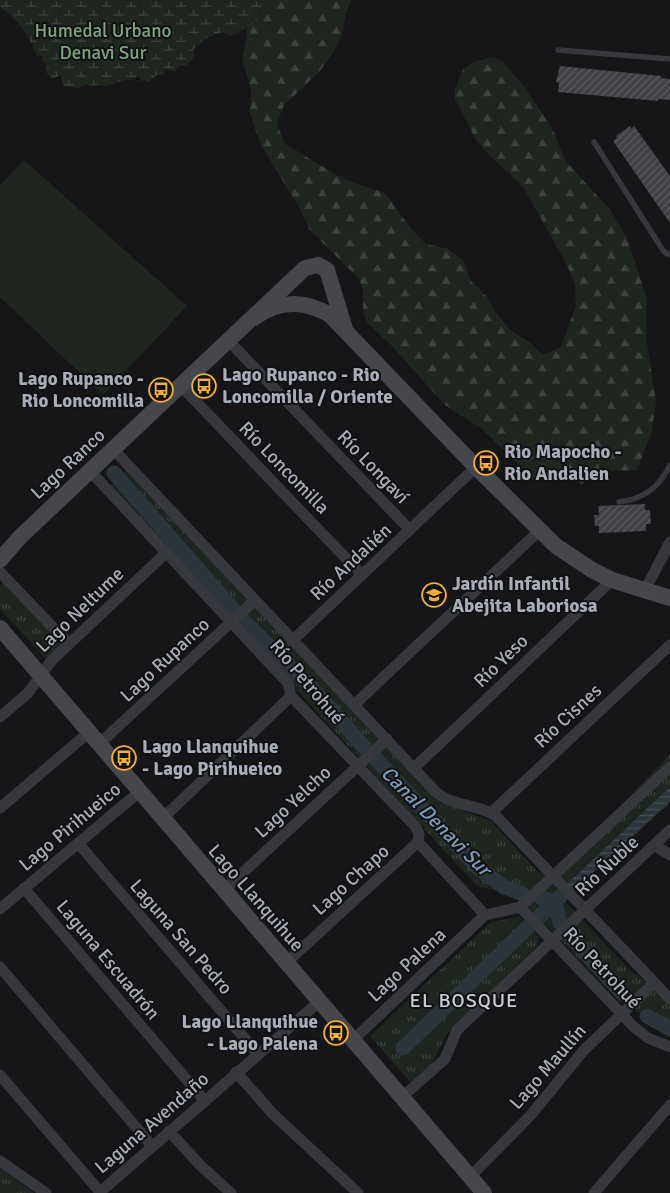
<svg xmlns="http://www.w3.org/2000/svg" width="670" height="1193" font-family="Signika,sans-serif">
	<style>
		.grass { fill: url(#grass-tufts) }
		.forest { fill: url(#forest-firs) }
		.wetland { fill: url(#wetland-marsh) }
		.pitch { fill: #1e261f }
		.water { fill: url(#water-rules) }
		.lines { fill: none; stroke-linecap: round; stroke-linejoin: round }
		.canal { stroke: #2c353c; stroke-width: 15 }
		.building { fill: url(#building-hatch) }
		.lane { stroke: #37383d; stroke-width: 5.5 }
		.street { stroke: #37383d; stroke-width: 11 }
		.secondary { stroke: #45474d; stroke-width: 16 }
		.labels { text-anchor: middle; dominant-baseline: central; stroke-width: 4; stroke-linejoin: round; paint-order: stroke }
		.park-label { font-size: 19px; fill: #7fa381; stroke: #111113 }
		.poi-label { font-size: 19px; font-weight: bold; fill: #a8adb8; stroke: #111113; text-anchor: start }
		.street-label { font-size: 19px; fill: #a8adb8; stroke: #111113 }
		.water-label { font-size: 20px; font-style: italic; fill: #7f9bb3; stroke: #111113 }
		.neighbourhood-label { font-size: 20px; letter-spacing: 1px; fill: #c9ccd4; stroke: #111113 }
	</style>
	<defs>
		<pattern id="grass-tufts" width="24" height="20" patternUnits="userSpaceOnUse" patternTransform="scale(1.25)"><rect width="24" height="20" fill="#1e261f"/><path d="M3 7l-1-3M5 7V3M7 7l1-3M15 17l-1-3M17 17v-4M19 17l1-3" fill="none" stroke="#3c433d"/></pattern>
		<pattern id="forest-firs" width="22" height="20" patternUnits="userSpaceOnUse" patternTransform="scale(1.25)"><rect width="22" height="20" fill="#1e261f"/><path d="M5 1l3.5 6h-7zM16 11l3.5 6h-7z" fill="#3c433d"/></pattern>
		<pattern id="wetland-marsh" width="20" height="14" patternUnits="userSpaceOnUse" patternTransform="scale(1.25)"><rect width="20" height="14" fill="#1e261f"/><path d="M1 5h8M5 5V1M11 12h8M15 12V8" fill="none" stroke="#3c433d"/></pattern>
		<pattern id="water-rules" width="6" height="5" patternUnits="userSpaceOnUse" patternTransform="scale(1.25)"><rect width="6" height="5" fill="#2c353c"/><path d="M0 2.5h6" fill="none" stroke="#485056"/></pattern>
		<pattern id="building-hatch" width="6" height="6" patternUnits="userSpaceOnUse" patternTransform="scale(1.25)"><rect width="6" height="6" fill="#404145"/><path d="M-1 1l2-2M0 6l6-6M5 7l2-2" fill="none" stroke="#595a5e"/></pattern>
	</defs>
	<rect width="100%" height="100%" fill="#161618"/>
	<path class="grass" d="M 126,471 L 440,802 L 491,821 L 538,872 L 553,877 L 670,754 L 670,803 L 564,900 L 631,971 L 670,1000 L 670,1031 L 619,1001 L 505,882 L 495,890 L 477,886 L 109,486 Z
		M 3,580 L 61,641 L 61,646 L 47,660 L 0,609 L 0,588 Z
		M 520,917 L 539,936 L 537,946 L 447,1034 L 431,1065 L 410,1082 L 370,1036 L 491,922 Z
		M 0,1168 L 34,1193 L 0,1193 Z"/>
	<path class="forest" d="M 267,0 L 351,0 L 346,13 L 342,35 L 333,53 L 320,71 L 284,105 L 277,123 L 284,143 L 343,179 L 385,193 L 411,229 L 426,244 L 448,249 L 463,260 L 471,281 L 487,297 L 496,313 L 511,331 L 528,341 L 543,355 L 561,347 L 576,306 L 575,285 L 567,265 L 523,187 L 490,156 L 476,140 L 455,99 L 455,89 L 463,69 L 472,63 L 491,57 L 502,61 L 524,86 L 553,130 L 565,160 L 611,211 L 627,238 L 647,299 L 646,338 L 656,401 L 652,431 L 637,470 L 613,471 L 600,467 L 582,484 L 563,473 L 545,467 L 534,480 L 482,429 L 445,405 L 391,345 L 367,323 L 363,312 L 363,289 L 359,279 L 309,229 L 300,209 L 261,145 L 250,114 L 251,90 L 242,58 L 247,37 L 246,26 L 264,16 Z"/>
	<path class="wetland" d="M 0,0 L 267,0 L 264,16 L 234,35 L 230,36 L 223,32 L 205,39 L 193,50 L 194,58 L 186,66 L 180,65 L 175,71 L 165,70 L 163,75 L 157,75 L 148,82 L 145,80 L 140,81 L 139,76 L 130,81 L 126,80 L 107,86 L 85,85 L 78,88 L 63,86 L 61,75 L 52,79 L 46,72 L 47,65 L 42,61 L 42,55 L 37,56 C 28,35 21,22 0,7 Z"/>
	<path class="pitch" d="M 24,160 L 187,306 L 103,395 L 0,297 L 0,185 Z"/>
	<path class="water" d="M 670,787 L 670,801 L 573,891 L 567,884 Z"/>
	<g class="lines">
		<path class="canal" d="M 114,473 L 233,609
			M 245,622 L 313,689 L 365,748
			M 376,759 L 477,867 L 504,887 L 523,894
			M 541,898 L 555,902 L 560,923
			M 539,917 L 561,896
			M 571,937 L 622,993
			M 647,1016 L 670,1029
			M 403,1048 L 529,926"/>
	</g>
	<path class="building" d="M 560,66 L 661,76 L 661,78 L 670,79 L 670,100 L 658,99 L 658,101 L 558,92 L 559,83 L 556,82 Z
		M 630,126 L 631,129 L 634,126 L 670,176 L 670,223 L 613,141 L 617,138 L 616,136 Z
		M 645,504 L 645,510 L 650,510 L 651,524 L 646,524 L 646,531 L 599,533 L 599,526 L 595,526 L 594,515 L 599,515 L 598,506 Z"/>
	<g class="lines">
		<path class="lane" d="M 558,50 L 670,59
			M 594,142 L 664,252 L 670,255
			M 619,502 C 643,499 659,488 670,465"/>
		<path class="street" d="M 229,341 L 410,530
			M 181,386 L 362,575
			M 113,449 L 434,790 C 450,807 477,803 496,816 L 670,999
			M 90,471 L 288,683 L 291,696 L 415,826 L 419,834 L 418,842 L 485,915
			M 0,572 L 69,644
			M 644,592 L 670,542
			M 293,640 L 476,467
			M 354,705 L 539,531
			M 0,717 L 28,693 L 52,660 L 166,553
			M 98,745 L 255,600
			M 414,768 L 612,580
			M 0,808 L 88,733
			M 491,813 L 670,645
			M 162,819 L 291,696
			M 78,843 L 258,1054
			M 654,845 L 670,855
			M 24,888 L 204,1100
			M 223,891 L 387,739
			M 520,907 L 634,1027 L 648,1038 L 670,1047
			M 0,909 L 139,792
			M 286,963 L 418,842
			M 0,967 L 152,1146
			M 353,1040 L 485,915 L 520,907 L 670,767
			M 236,1072 L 273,1114 L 358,1193
			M 0,1075 L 101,1193
			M 402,1097 L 445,1059 L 457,1030 L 670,830
			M 169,1131 L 200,1165 L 231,1193
			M 0,1161 L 46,1193
			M 470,1177 L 530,1116 L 584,1050 L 654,983
			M 99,1193 L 320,1001
			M 594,1193 L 670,1105"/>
		<path class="secondary" d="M 254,318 C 278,300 304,300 330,315 L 476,467 L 556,546 L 592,570 L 612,580 L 670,598
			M 0,560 L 20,537 L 305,268 L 318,265 L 327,270 L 345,329
			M 0,628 L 484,1193"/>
	</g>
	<defs>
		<g id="bus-ring" transform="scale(1.25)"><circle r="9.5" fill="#111113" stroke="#f2b134" stroke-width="1.5"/><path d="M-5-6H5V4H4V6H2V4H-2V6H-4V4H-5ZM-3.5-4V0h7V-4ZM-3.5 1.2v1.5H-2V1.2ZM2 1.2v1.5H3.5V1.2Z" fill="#f2b134"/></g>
		<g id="school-ring" transform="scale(1.25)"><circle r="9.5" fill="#111113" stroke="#f2b134" stroke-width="1.5"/><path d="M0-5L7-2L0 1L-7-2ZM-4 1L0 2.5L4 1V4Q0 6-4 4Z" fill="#f2b134"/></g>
	</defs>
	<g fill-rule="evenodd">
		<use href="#bus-ring" x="204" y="386"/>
		<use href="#bus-ring" x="161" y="390"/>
		<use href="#bus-ring" x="486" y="463"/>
		<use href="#school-ring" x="434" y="595"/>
		<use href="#bus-ring" x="124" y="758"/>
		<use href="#bus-ring" x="336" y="1033"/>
	</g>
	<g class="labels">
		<g class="park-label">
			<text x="103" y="31">Humedal Urbano<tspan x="103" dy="22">Denavi Sur</tspan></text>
		</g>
		<g class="poi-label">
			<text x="222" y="375">Lago Rupanco - Rio<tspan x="222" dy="22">Loncomilla / Oriente</tspan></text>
			<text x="144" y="379" text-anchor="end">Lago Rupanco -<tspan x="144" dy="22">Rio Loncomilla</tspan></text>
			<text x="504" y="452">Rio Mapocho -<tspan x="504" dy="22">Rio Andalien</tspan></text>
			<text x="452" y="584">Jardín Infantil<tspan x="452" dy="22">Abejita Laboriosa</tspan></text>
			<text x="142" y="747">Lago Llanquihue<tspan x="142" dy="22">- Lago Pirihueico</tspan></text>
			<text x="318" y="1022" text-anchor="end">Lago Llanquihue<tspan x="318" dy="22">- Lago Palena</tspan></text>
		</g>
		<g class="street-label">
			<text transform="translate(68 464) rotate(-43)">Lago Ranco</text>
			<text transform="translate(373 467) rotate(46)">Río Longaví</text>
			<text transform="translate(284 468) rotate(46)">Río Loncomilla</text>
			<text transform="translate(351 562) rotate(-43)">Río Andalién</text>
			<text transform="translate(80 610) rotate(-44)">Lago Neltume</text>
			<text transform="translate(165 660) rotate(-43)">Lago Rupanco</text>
			<text transform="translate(501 661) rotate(-44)">Río Yeso</text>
			<text transform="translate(307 682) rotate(50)">Río Petrohué</text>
			<text transform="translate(568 716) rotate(-43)">Río Cisnes</text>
			<text transform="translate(293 802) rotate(-43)">Lago Yelcho</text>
			<text transform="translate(70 827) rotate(-40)">Lago Pirihueico</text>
			<text transform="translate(607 866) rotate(-43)">Río Ñuble</text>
			<text transform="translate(351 880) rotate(-42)">Lago Chapo</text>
			<text transform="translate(256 898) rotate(49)">Lago Llanquihue</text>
			<text transform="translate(181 937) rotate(49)">Laguna San Pedro</text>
			<text transform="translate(108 960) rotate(50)">Laguna Escuadrón</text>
			<text transform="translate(407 965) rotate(-43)">Lago Palena</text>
			<text transform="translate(602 968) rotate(47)">Río Petrohué</text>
			<text transform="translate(548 1067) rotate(-49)">Lago Maullín</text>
			<text transform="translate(152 1123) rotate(-41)">Laguna Avendaño</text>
		</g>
		<g class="water-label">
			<text transform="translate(436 821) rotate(45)">Canal Denavi Sur</text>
		</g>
		<g class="neighbourhood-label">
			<text x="464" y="1000">EL BOSQUE</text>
		</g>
	</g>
</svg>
